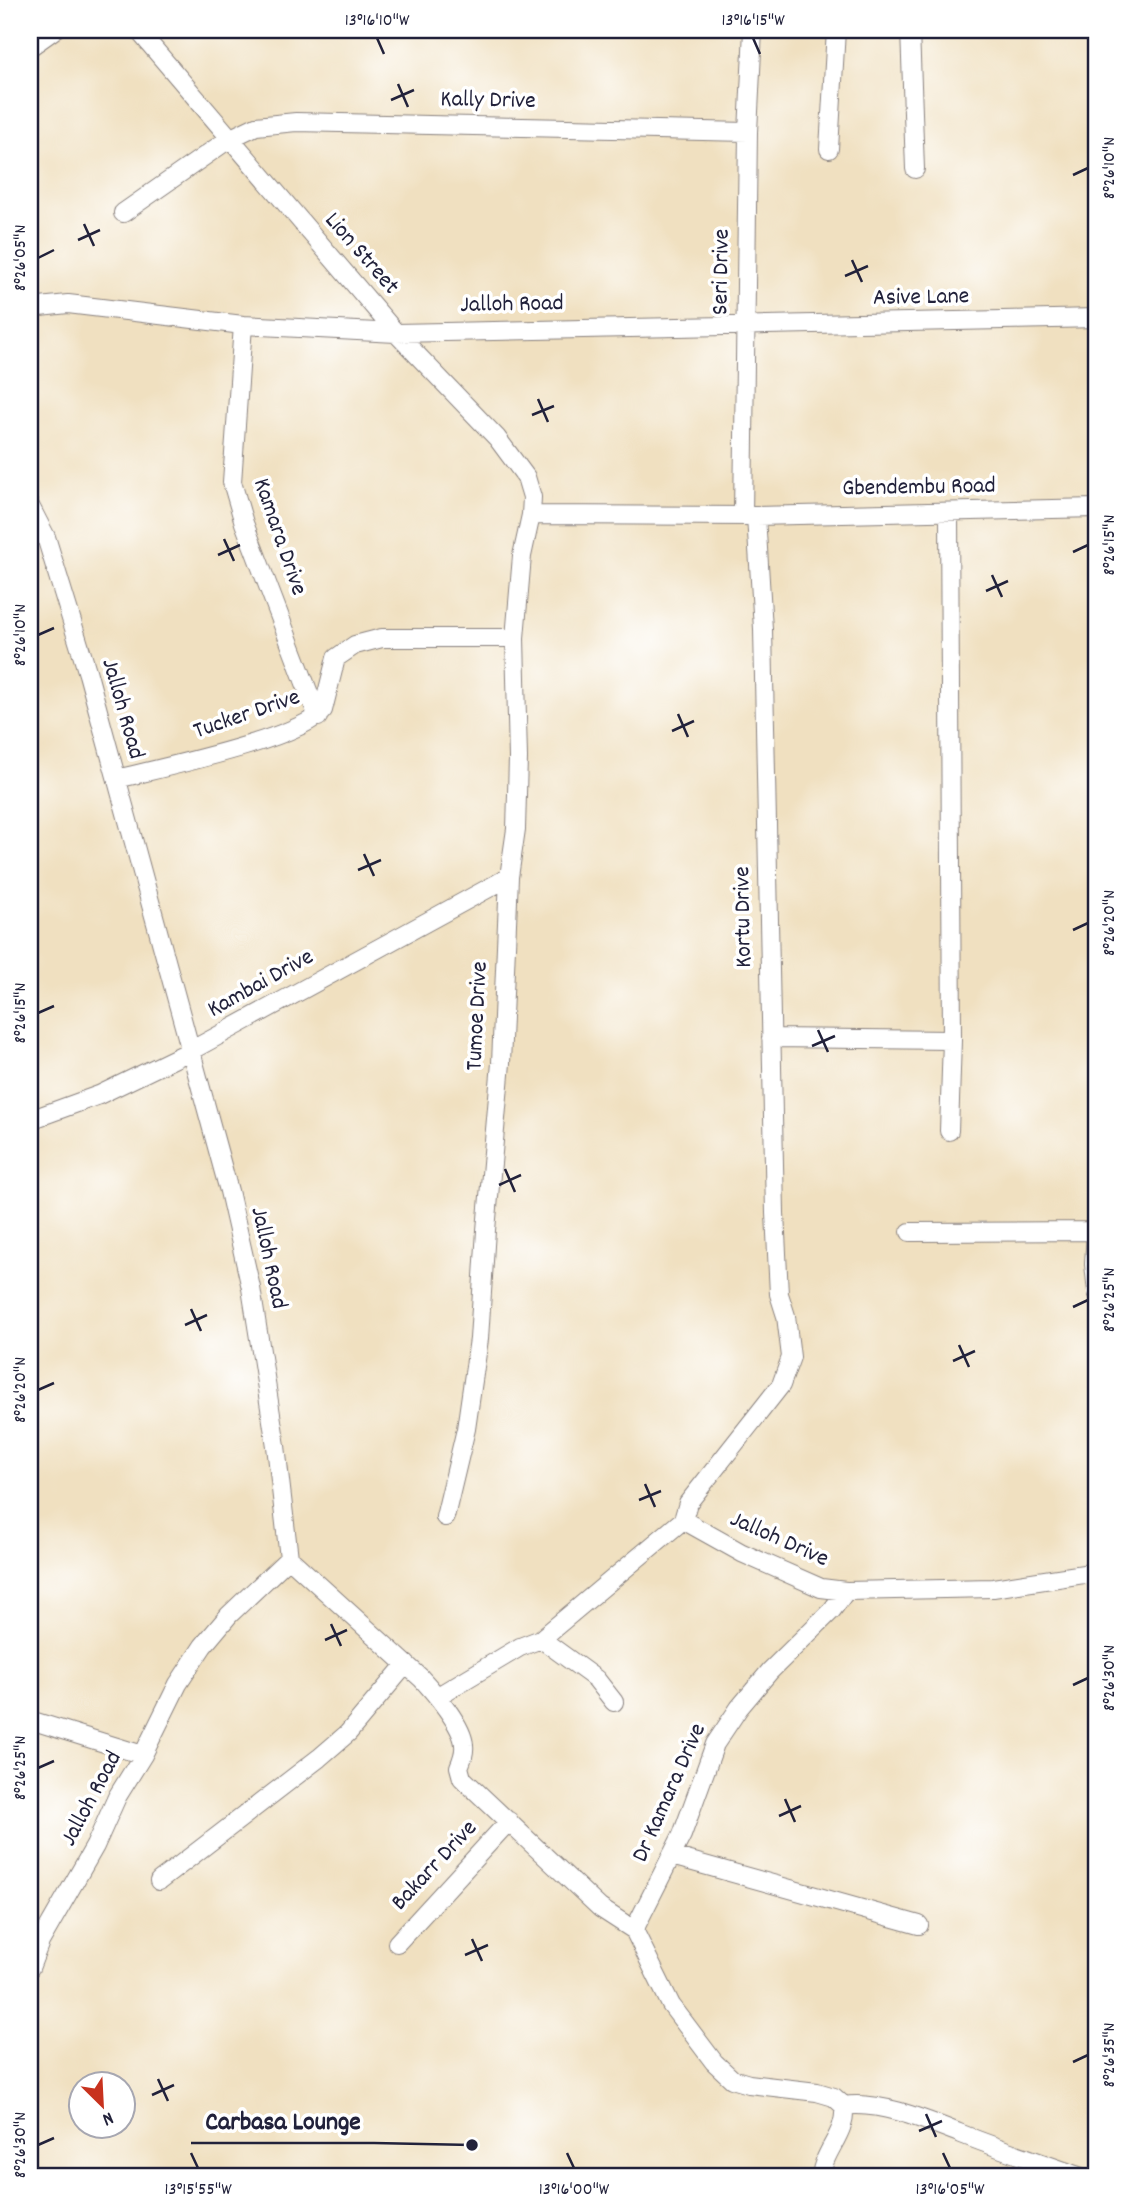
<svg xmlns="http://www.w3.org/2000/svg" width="1127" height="2207" font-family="Dekko,sans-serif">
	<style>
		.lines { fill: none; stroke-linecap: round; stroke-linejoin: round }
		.minor-casing { stroke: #89817e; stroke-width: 20 }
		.minor { stroke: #fff; stroke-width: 18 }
		.ticks { fill: none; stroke: #22223b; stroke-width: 2.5 }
		.labels { text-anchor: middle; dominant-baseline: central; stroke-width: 7; stroke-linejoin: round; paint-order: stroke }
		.street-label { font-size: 24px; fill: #22223b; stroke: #fff }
		.leader { fill: none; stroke: #22223b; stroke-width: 2.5 }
		.callout-dot { fill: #22223b; stroke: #fff; stroke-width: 2.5 }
		.callout-label { font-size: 26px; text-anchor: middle; font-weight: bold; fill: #22223b; stroke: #fff; stroke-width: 7; stroke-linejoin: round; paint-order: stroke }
		.neatline { fill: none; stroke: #22223b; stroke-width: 2.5 }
		.ticks-label { font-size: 18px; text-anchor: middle; fill: #22223b }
	</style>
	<rect width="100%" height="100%" fill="#fff"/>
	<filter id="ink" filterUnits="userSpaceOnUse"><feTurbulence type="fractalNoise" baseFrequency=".0143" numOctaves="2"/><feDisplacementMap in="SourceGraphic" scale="14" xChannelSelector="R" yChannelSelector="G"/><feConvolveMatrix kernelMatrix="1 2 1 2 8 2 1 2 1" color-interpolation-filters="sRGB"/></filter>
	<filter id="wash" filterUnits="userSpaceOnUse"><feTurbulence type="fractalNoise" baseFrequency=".00686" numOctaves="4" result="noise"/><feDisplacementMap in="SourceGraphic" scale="28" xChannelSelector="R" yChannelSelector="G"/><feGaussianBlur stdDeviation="1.57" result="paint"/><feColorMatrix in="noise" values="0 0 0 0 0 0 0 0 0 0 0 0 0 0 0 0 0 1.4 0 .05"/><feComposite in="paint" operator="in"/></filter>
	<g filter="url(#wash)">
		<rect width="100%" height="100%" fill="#f0e0c0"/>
	</g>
	<g filter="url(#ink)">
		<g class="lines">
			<g class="minor-casing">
				<path id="minor" d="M 138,30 L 396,333 L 497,438 L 526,477 L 532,497 L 531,515 L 522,556 L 515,638 L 518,758 L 516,829 L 509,877 L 501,1063 L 486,1230 L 479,1339 L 466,1429 L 445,1517
					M 910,30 L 915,169
					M 30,47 L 54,30
					M 829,149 L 836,30
					M 123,213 L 229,139 L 256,126 L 296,122 L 748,132
					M 30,308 L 68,304 L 243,325 L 396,333 L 1097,318
					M 243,325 L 232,482 L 244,523 L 318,717
					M 30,506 L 46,537 L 88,674 L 229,1191 L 251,1288 L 276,1446 L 289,1558
					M 949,512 L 952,1040 L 949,1131
					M 531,515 L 756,516 L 1097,508
					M 743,515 L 748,132 L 753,30
					M 756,516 L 763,629 L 775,1213 L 779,1294 L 786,1316 L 791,1357 L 781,1385 L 688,1503 L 683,1520 L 742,1553 L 821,1588 L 846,1591 L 993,1588 L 1097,1572
					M 117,779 C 156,769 303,738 323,710 L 336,658 L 355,645 L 382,638 L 515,638
					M 771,1038 L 952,1040
					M 30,1120 L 99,1095 L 192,1050 L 509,877
					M 1097,1216 L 1094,1264 L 1097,1292
					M 910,1232 L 1096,1231
					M 289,1558 L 421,1678 C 434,1692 463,1726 464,1745 C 465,1753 462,1760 459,1767 L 462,1778 L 600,1908 L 634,1930 L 671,2005 L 714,2062 L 732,2079 L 749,2084 L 817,2092 L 834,2097 L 844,2106 C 847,2134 823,2150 821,2177
					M 541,1639 L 596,1679 L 614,1702
					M 438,1696 L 520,1647 L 541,1639 L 683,1520
					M 30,1720 L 143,1755
					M 672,1856 L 919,1925
					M 159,1881 L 319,1758 L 348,1733 L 406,1664
					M 634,1930 L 682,1835 L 715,1744 L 739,1708 L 770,1671 L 832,1610 L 846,1591
					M 397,1943 L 509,1821
					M 30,1968 L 40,1942 L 95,1846 L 117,1797 L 143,1755 L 178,1684 L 203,1646 L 229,1615 L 289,1558
					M 844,2106 C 878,2100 928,2121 959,2133 C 999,2149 1040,2162 1081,2177"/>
			</g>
			<use href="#minor" class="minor"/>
		</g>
	</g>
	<path class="ticks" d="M 377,38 L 384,54M 753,38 L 760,54M 398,84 L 408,107M 391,100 L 414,90M 1073,175 L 1088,168M 84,224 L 94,246M 78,240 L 100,230M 38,258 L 54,250M 852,260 L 862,282M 845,276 L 868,266M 538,399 L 548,422M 532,415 L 554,406M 224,539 L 234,561M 1073,552 L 1088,545M 218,555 L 240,545M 992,575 L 1002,597M 986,591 L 1008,581M 38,635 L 54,628M 678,714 L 688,737M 672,731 L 694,721M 364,854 L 374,876M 358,870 L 381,860M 1073,930 L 1088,923M 38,1013 L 54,1006M 818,1030 L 828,1052M 812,1046 L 835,1036M 505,1169 L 515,1192M 499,1185 L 521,1175M 1073,1307 L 1088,1300M 191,1309 L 201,1331M 185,1325 L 207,1315M 959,1345 L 969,1367M 953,1361 L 975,1351M 38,1390 L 54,1383M 645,1484 L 655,1507M 639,1500 L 661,1491M 331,1624 L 341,1646M 325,1640 L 347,1630M 1073,1685 L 1088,1678M 38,1768 L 54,1761M 785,1799 L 795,1822M 779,1816 L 801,1806M 472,1939 L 482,1961M 465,1955 L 488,1945M 1073,2062 L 1088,2055M 158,2079 L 168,2101M 152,2095 L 174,2085M 926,2114 L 936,2137M 919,2131 L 942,2121M 38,2145 L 54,2138M 191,2153 L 198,2168M 567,2153 L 574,2168M 943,2153 L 950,2168"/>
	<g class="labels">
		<g class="street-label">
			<text transform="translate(488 101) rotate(1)">Kally Drive</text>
			<text transform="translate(361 254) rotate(49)">Lion Street</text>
			<text transform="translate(722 272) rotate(-89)">Seri Drive</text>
			<text transform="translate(921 298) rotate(-1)">Asive Lane</text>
			<text transform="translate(512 305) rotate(-1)">Jalloh Road</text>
			<text transform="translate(919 488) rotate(-1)">Gbendembu Road</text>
			<text transform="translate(279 537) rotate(71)">Kamara Drive</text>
			<text transform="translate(122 709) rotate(74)">Jalloh Road</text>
			<text transform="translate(247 715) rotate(-19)">Tucker Drive</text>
			<text transform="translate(744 917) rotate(-91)">Kortu Drive</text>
			<text transform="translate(261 984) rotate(-29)">Kambai Drive</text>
			<text transform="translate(478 1016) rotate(-87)">Tumoe Drive</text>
			<text transform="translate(268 1258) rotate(78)">Jalloh Road</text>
			<text transform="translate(779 1540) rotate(24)">Jalloh Drive</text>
			<text transform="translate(670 1793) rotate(-66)">Dr Kamara Drive</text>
			<text transform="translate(92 1799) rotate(-62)">Jalloh Road</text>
			<text transform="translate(435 1866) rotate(-47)">Bakarr Drive</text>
		</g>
	</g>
	<path class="leader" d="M472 2145L374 2143H191"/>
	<circle class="callout-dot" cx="472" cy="2145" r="7"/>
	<g class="callout-label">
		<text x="283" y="2129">Carbasa Lounge</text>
	</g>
	<rect width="1127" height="2207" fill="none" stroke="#fff" stroke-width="77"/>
	<g transform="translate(102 2105) rotate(156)"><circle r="33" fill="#ffffff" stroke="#a7a7b1" stroke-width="2"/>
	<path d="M0-5L12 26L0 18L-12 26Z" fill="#c8321e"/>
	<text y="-10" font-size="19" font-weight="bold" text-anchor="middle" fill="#22223b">N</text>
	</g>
	<rect x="38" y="38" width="1050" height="2130" class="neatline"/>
	<g class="ticks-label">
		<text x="377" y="25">13°16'10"W</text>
		<text x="753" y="25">13°16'15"W</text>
		<text transform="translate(1108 168) rotate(-90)" y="6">8°26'10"N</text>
		<text transform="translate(19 258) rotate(-90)" y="6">8°26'05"N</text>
		<text transform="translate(1108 545) rotate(-90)" y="6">8°26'15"N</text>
		<text transform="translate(19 635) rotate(-90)" y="6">8°26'10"N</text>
		<text transform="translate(1108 923) rotate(-90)" y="6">8°26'20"N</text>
		<text transform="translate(19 1013) rotate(-90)" y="6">8°26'15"N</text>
		<text transform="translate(1108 1300) rotate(-90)" y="6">8°26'25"N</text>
		<text transform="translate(19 1390) rotate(-90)" y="6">8°26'20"N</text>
		<text transform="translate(1108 1678) rotate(-90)" y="6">8°26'30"N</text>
		<text transform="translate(19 1768) rotate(-90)" y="6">8°26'25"N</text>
		<text transform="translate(1108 2055) rotate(-90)" y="6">8°26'35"N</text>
		<text transform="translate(19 2145) rotate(-90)" y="6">8°26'30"N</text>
		<text x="198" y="2194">13°15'55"W</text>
		<text x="574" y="2194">13°16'00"W</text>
		<text x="950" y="2194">13°16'05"W</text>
	</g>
</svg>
